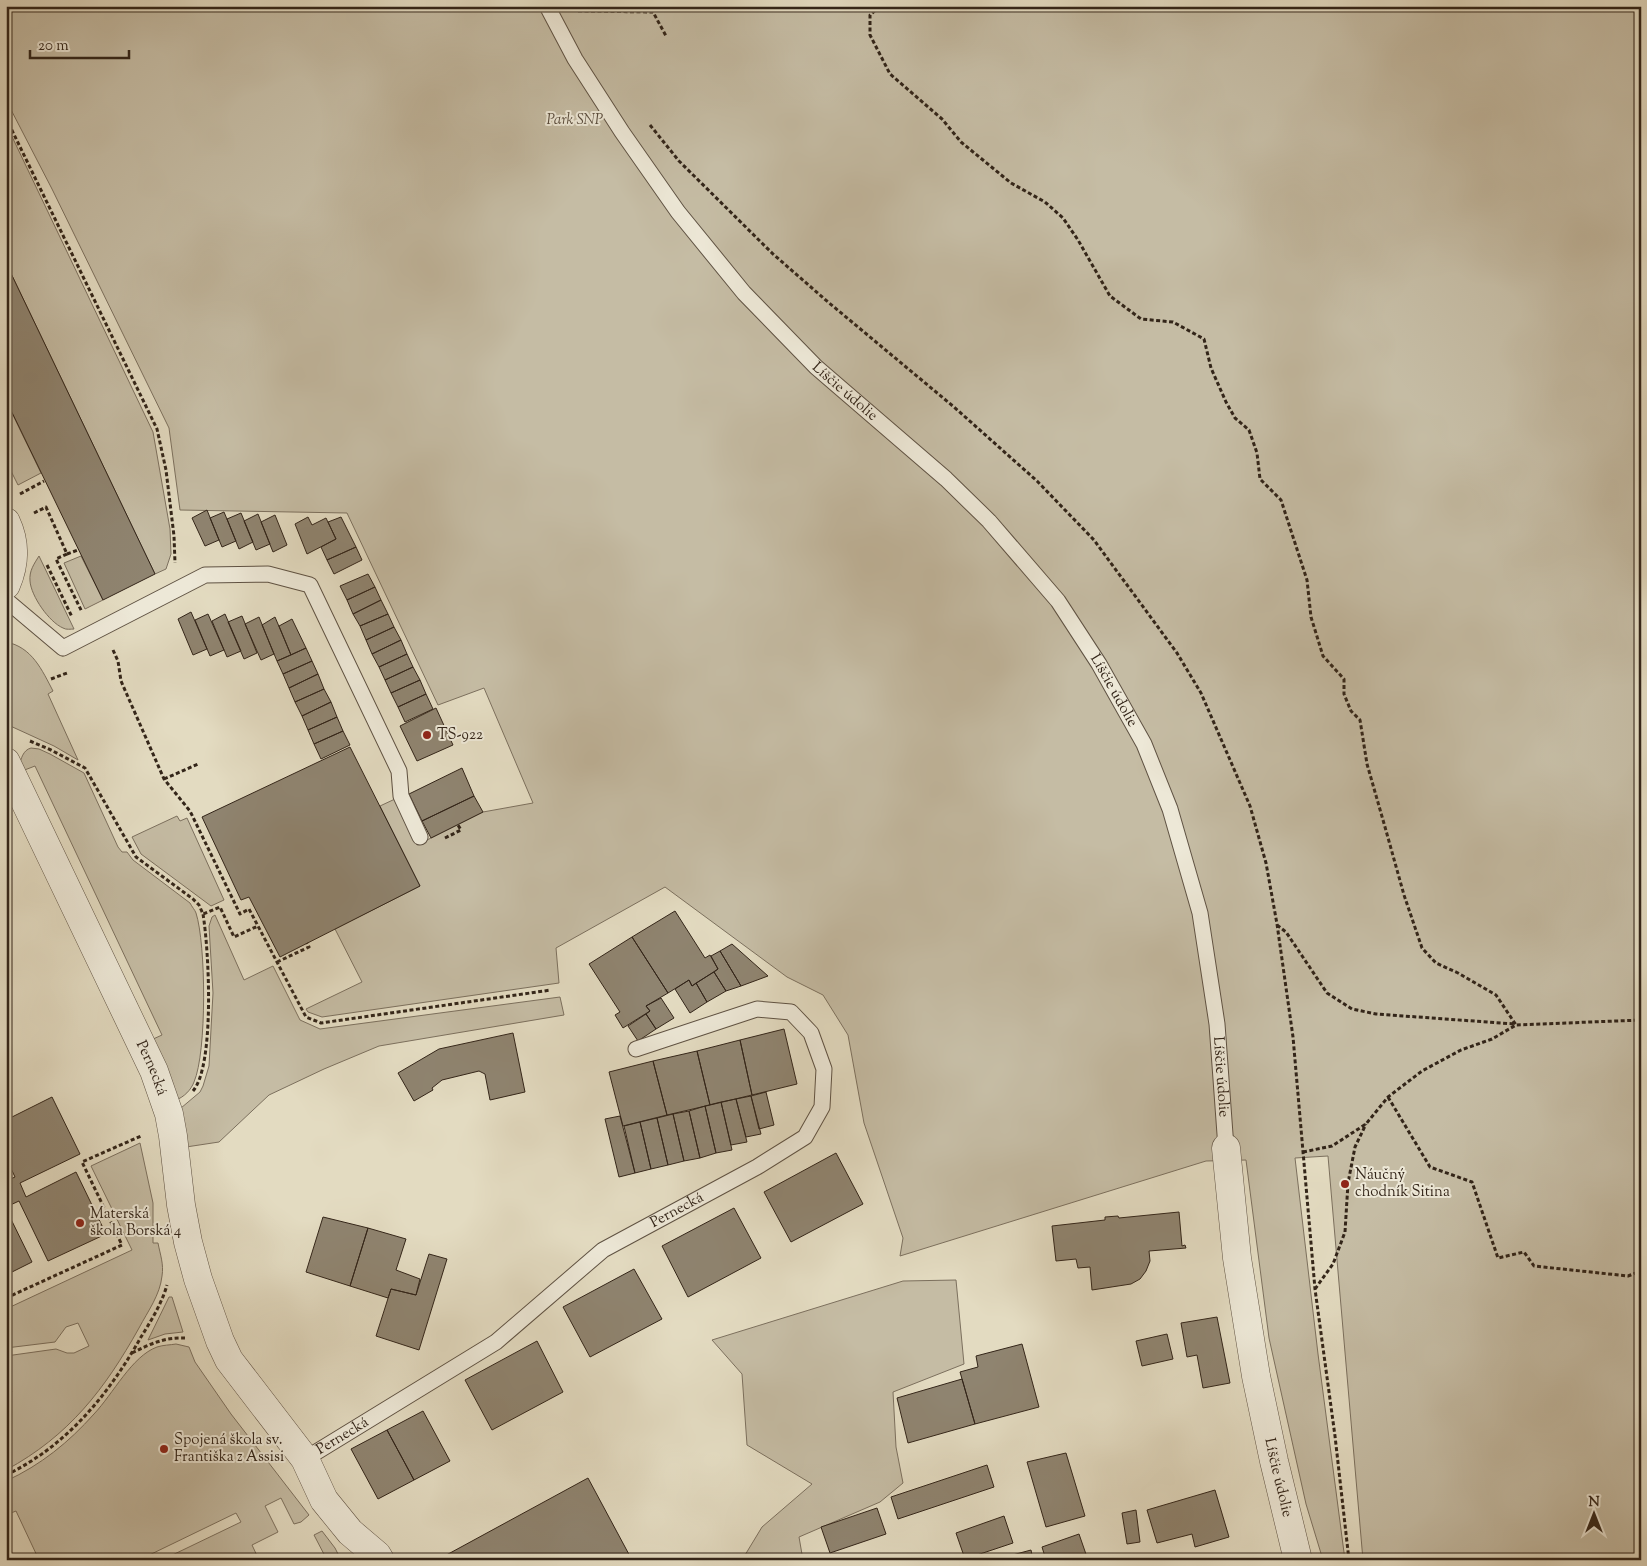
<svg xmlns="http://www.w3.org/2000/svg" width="1647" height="1566" font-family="'Sorts Mill Goudy',serif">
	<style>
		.green { fill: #c5bca4; stroke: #7c705e }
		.building { fill: #8f8470; stroke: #332519 }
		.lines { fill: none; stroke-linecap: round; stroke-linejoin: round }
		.lane-casing { stroke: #5f5243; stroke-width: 17 }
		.street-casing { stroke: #5f5243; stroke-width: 29 }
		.path { stroke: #332519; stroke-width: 3; stroke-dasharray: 4 2.5; stroke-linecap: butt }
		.lane { stroke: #ede8d7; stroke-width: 15 }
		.street { stroke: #ede8d7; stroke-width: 28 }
		.poi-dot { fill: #8f2418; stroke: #ede8d7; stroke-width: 2 }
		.labels { text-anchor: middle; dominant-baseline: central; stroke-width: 4; stroke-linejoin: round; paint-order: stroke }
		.park-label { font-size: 15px; font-style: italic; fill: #584b3c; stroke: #ede8d7 }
		.street-label { font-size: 15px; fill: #332519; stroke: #ede8d7 }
		.poi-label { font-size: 15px; fill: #332519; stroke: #ede8d7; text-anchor: start }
	</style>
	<rect width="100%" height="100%" fill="#e3dbc1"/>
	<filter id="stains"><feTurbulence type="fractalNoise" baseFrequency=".004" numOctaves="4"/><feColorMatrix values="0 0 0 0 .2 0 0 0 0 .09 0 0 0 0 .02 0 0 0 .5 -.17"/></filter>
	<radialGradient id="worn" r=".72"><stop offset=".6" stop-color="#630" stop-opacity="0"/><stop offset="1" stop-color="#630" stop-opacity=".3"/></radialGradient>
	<path class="green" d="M 6,6 L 1641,6 L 1641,1560 L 1363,1560 L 1328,1156 L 1295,1158 L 1318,1354 L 1345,1560 L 1323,1560 L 1306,1504 L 1269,1338 L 1246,1160 L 1206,1161 L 900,1256 L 903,1238 L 864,1123 L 848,1035 L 823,995 L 787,977 L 665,887 L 556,948 L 559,983 L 322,1017 L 308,1012 L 306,1009 L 362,982 L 335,929 L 420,886 L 380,806 L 395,799 L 417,845 L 483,812 L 533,803 L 484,688 L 438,705 L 347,513 L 180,510 L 169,428 L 52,189 L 6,100 Z
		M 6,124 L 153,432 L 170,529 L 171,554 L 166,569 L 155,574 L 6,263 Z
		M 8,405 L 41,473 L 18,485 L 6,461 L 6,406 Z
		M 39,556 L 74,629 C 71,629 66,630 63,628 C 49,622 31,596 30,581 C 29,571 34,564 39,556 Z
		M 81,556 L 103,600 L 85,609 L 64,563 Z
		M 6,642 C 32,647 42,670 53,691 L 48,694 L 78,760 L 54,746 L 6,724 Z
		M 31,748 L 39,749 L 50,754 L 84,773 L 118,847 L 122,852 L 127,852 L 133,860 L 190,903 C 192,907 195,910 196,913 C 206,944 207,1052 194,1082 C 191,1090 184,1097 176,1100 L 151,1040 L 162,1035 L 35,766 L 22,771 L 19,766 C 21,759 23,750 31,748 Z
		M 177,816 L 180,821 L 187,818 L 224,900 L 211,906 L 141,854 L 132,837 Z
		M 215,915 L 244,980 L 273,966 L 300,1020 L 320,1029 L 560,997 L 564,1015 L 379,1046 L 324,1069 L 269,1095 L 219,1142 L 186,1147 L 181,1108 L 200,1092 L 203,1086 L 209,1066 L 213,993 L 209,926 L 212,917 Z
		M 140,1143 L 153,1203 L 153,1243 L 158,1243 C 160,1254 164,1264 162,1276 C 160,1295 148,1311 139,1328 C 105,1389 69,1436 6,1470 L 6,1396 L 12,1392 L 6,1381 L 6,1356 L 56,1349 L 67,1353 L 74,1353 L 89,1346 L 78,1323 L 66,1327 L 55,1342 L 6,1348 L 6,1309 L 132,1250 L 91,1166 Z
		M 956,1280 L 964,1364 L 893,1392 L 896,1447 L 903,1483 L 880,1502 L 799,1537 L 803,1560 L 742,1560 L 762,1527 L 812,1484 L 747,1445 L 742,1374 L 712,1340 L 903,1281 Z
		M 169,1297 L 172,1297 L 183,1332 L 165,1334 L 148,1340 Z
		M 176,1344 L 189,1347 L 195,1362 L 231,1414 L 309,1515 L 301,1522 L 294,1524 L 281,1498 L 265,1506 L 278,1532 L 252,1545 L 259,1560 L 162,1560 L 241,1522 L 236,1513 L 139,1560 L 39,1560 L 16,1511 L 6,1515 L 6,1481 C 41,1465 69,1442 94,1414 C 113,1394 132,1356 157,1347 C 163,1345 170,1345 176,1344 Z
		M 322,1531 L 335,1548 L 341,1560 L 327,1560 L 314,1535 Z"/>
	<path class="building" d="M 6,263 L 155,574 L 103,600 L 6,400 Z
		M 207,510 L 219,540 L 205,546 L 192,518 Z
		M 224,512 L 236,541 L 222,547 L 210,518 Z
		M 241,513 L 253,542 L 239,549 L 227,519 Z
		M 258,514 L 270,544 L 256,550 L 244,521 Z
		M 275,515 L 287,545 L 273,552 L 261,522 Z
		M 308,517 L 312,525 L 326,518 L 336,539 L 307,554 L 295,524 Z
		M 341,517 L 356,547 L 327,560 L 321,547 L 336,539 L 328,522 Z
		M 356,547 L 362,560 L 334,574 L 327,560 Z
		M 368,574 L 375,587 L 347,600 L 340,586 Z
		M 375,587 L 381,600 L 353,614 L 347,600 Z
		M 381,600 L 388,614 L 360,626 L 353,614 Z
		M 191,612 L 207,649 L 193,655 L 178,619 Z
		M 208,614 L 224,650 L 210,656 L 195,620 Z
		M 225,614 L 241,651 L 227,657 L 212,621 Z
		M 388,614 L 394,627 L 366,640 L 360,626 Z
		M 242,616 L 257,653 L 244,659 L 228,622 Z
		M 259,617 L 274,654 L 261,660 L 245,624 Z
		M 275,617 L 291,655 L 277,661 L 262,625 Z
		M 292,619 L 306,648 L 291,655 L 279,626 Z
		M 394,627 L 401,640 L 372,654 L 366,640 Z
		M 401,640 L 407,654 L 379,667 L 372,654 Z
		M 306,648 L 312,661 L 283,674 L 277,661 Z
		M 407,654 L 413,667 L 385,680 L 379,667 Z
		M 312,661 L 318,674 L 289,688 L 283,674 Z
		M 413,667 L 420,680 L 391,693 L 385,680 Z
		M 318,674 L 324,689 L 295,702 L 289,688 Z
		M 420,680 L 426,694 L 398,707 L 391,693 Z
		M 324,689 L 331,702 L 302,716 L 295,702 Z
		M 426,694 L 433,709 L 405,722 L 398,707 Z
		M 331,702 L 337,717 L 308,730 L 302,716 Z
		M 436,708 L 453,745 L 417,761 L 400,726 Z
		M 337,717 L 343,731 L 314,744 L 308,730 Z
		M 343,731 L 350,745 L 321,759 L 314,744 Z
		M 350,747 L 420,886 L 280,957 L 249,897 L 241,900 L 202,817 Z
		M 462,768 L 474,796 L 422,821 L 409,794 Z
		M 474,796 L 483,812 L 431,838 L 422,821 Z
		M 675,911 L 705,958 L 710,955 L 718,969 L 692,986 L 689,980 L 668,993 L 632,937 Z
		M 632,937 L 668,993 L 646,1006 L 650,1011 L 623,1028 L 615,1015 L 620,1012 L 589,964 Z
		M 732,944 L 768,976 L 741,986 L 720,951 Z
		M 720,951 L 741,986 L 726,991 L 714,972 L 718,969 L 711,956 Z
		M 714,972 L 726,991 L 707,1002 L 696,983 Z
		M 689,980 L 692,986 L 696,983 L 707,1002 L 690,1013 L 675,989 Z
		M 661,998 L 674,1018 L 656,1029 L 646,1014 L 650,1011 L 646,1006 Z
		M 646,1014 L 656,1029 L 638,1041 L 628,1026 Z
		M 784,1029 L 797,1084 L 752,1095 L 740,1040 Z
		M 513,1033 L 525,1092 L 490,1100 L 485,1074 L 479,1071 L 442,1080 L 432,1088 L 433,1090 L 414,1101 L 398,1073 L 439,1049 Z
		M 740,1040 L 752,1095 L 710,1105 L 697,1051 Z
		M 697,1051 L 710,1105 L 667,1115 L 653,1061 Z
		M 653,1061 L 667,1115 L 623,1126 L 609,1072 Z
		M 766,1092 L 774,1125 L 759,1129 L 751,1096 Z
		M 751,1096 L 761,1134 L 746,1137 L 736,1099 Z
		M 52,1097 L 80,1154 L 20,1183 L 26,1197 L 76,1172 L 106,1234 L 48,1261 L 19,1201 L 6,1207 L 6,1181 L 15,1177 L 6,1158 L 6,1120 Z
		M 736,1099 L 747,1142 L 731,1145 L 721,1102 Z
		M 721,1102 L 732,1150 L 716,1153 L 705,1106 Z
		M 705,1106 L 716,1153 L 700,1158 L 689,1111 Z
		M 689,1111 L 700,1158 L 684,1161 L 673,1114 Z
		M 673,1114 L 684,1161 L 668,1165 L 657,1118 Z
		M 620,1116 L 635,1173 L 619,1177 L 605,1119 Z
		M 657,1118 L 668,1165 L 651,1169 L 640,1122 Z
		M 640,1122 L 651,1169 L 635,1173 L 624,1126 Z
		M 836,1153 L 863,1204 L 791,1242 L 764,1192 Z
		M 734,1208 L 761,1258 L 688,1297 L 662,1246 Z
		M 6,1209 L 32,1262 L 6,1275 Z
		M 1179,1212 L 1182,1246 L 1185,1245 L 1186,1248 L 1149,1251 L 1150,1261 L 1146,1271 L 1140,1279 L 1131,1284 L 1092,1290 L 1090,1267 L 1078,1268 L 1076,1259 L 1056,1261 L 1052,1226 L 1105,1220 L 1105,1217 L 1118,1216 L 1119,1218 Z
		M 323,1217 L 368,1228 L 350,1286 L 306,1272 Z
		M 368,1228 L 406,1239 L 396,1270 L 420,1279 L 416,1295 L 391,1289 L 388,1298 L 350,1286 Z
		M 429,1254 L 447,1259 L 419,1350 L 376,1336 L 391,1289 L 416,1295 Z
		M 634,1269 L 662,1319 L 590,1357 L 563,1307 Z
		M 1217,1317 L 1230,1383 L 1203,1388 L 1197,1355 L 1187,1357 L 1181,1323 Z
		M 1167,1334 L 1173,1359 L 1142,1366 L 1136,1341 Z
		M 537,1341 L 563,1392 L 492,1430 L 465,1380 Z
		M 1022,1344 L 1039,1407 L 975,1424 L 960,1372 L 978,1367 L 976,1356 Z
		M 962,1379 L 975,1424 L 908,1443 L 897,1398 Z
		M 423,1411 L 450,1461 L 414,1480 L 387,1430 Z
		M 387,1430 L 414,1480 L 378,1499 L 351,1449 Z
		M 1066,1453 L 1085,1516 L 1046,1527 L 1027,1462 Z
		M 987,1465 L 994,1487 L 898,1519 L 891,1497 Z
		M 588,1478 L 632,1560 L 440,1560 L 439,1559 Z
		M 1215,1490 L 1229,1537 L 1195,1547 L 1192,1534 L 1157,1543 L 1147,1510 Z
		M 877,1508 L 886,1534 L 830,1553 L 821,1527 Z
		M 1136,1510 L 1140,1542 L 1127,1544 L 1122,1513 Z
		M 1004,1516 L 1013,1543 L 965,1559 L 956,1533 Z
		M 1079,1534 L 1088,1560 L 1046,1560 L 1042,1547 Z
		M 1031,1550 L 1033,1560 L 994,1560 Z"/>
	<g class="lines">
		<g class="lane-casing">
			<g id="lane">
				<path id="s1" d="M 547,6 L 575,59 L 622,132 L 678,212 L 744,293 L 816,367 L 946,479 L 989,521 L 1058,601 L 1099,664 L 1144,744 L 1170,809 L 1200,913 L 1217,1024 L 1226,1148"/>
				<path d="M 6,600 L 63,648 L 205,575 L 268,574 L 310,585 L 399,771 L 401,796 L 420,837"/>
				<path id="s2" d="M 305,1459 L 496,1342 L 603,1250 L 757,1167 L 805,1137 L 822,1107 L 824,1069 L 811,1033 L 791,1012 L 757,1009 L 636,1049"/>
			</g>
		</g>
		<g class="street-casing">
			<g id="street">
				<path d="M 6,522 C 16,543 15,564 6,585"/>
				<path id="s3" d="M 6,762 L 154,1071 L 169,1114 L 173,1136 L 181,1205 L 188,1242 L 198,1279 L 220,1341 L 229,1360 L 305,1459 L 324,1500 L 350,1532 L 377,1555 L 380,1560"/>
				<path id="s4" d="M 1226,1148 L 1237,1258 L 1256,1376 L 1274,1461 L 1298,1560"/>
			</g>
		</g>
		<path class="path" d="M 880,6 L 870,15 L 870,35 L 890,74 L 942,119 L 961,142 L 1011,183 L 1045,202 L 1063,218 L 1078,240 L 1110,296 L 1141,319 L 1173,322 L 1204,339 L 1211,368 L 1226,402 L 1235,418 L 1249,430 L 1257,453 L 1260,479 L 1281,500 L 1307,580 L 1311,617 L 1323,656 L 1344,679 L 1344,694 L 1351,711 L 1360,720 L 1367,764 L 1385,827 L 1404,895 L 1422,948 L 1436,963 L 1458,973 L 1496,995 L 1516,1025
			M 578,11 L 653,12 L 666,36
			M 6,118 L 157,429 L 166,470 L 174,536 L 175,563
			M 650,125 L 679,161 L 773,254 L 828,302 L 954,407 L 1037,481 L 1094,540 L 1177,653 L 1201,693 L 1250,806 L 1266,863 L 1277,924 L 1293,1037 L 1315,1289 L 1335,1436 L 1349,1560
			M 20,494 L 44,481
			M 34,513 L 46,507 L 67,554 L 56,559 L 82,612
			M 67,554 L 78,550
			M 47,565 L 72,617
			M 113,650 L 118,661 L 121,681 L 164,779 L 190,811 L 240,914 L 249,909 L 306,1017 L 321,1023 L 551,990
			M 51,679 L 67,673
			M 30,741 L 51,750 L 85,768 L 136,857 L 193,899 L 199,905 L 203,914 L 220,907 L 234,937 L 258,926
			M 164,779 L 198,764
			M 445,838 L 461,830 L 458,825
			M 1277,925 L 1286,932 L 1327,993 L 1352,1009 L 1376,1014 L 1515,1024
			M 277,962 L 309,947 L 307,943
			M 193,1091 C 215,1065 209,950 203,914
			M 1388,1097 L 1430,1167 L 1472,1182 L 1498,1258 L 1524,1252 L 1534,1266 L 1628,1276 L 1641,1271
			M 1303,1152 L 1332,1146 L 1366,1124 L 1388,1097 L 1422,1071 L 1461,1050 L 1492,1039 L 1516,1025 L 1641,1020
			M 1315,1289 L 1333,1264 L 1345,1232 L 1348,1183 L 1355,1147 L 1366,1124
			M 6,1298 L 122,1245 L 82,1162 L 141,1136
			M 132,1353 C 150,1344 165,1337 185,1338
			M 6,1475 C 67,1446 109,1394 141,1337 C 151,1321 162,1303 167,1285"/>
		<use href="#lane" class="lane"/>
		<use href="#street" class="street"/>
	</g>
	<g class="poi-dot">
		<circle cx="427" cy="735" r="5"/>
		<circle cx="1345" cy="1184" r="5"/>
		<circle cx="80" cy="1223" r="5"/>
		<circle cx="164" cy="1449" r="5"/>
	</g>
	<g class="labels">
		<g class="park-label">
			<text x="575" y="120">Park SNP</text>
		</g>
		<g class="street-label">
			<text stroke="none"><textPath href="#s1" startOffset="490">Líščie údolie</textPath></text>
			<text stroke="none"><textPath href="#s1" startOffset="895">Líščie údolie</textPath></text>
			<text stroke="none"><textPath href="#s3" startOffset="339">Pernecká</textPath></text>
			<text stroke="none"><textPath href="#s1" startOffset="1300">Líščie údolie</textPath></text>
			<text stroke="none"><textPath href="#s2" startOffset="449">Pernecká</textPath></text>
			<text stroke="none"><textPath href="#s2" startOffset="44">Pernecká</textPath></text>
			<text stroke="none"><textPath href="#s4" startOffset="334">Líščie údolie</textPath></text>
		</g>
		<g class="poi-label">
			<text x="437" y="735">TS-922</text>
			<text x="1355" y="1175">Náučný<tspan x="1355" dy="17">chodník Sitina</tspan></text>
			<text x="90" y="1214">Materská<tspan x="90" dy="17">škola Borská 4</tspan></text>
			<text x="174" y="1440">Spojená škola sv.<tspan x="174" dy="17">Františka z Assisi</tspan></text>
		</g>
	</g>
	<rect width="1647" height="1566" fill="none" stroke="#e3dbc1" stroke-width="25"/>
	<rect x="8" y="8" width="1632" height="1551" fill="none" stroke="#332519" stroke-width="2.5"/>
	<rect x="12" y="12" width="1622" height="1541" fill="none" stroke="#332519"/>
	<g transform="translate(1594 1514)" stroke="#ede8d7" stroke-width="4" paint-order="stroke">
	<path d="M0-4L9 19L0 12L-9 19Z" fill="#332519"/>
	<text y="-8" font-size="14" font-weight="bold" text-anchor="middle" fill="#332519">N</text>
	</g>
	<path d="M30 50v8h99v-8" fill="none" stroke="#332519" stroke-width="2.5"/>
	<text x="38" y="50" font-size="15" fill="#332519" stroke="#ede8d7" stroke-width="4" paint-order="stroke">20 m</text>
	<rect width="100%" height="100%" filter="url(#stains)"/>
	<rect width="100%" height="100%" fill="url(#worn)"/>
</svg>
